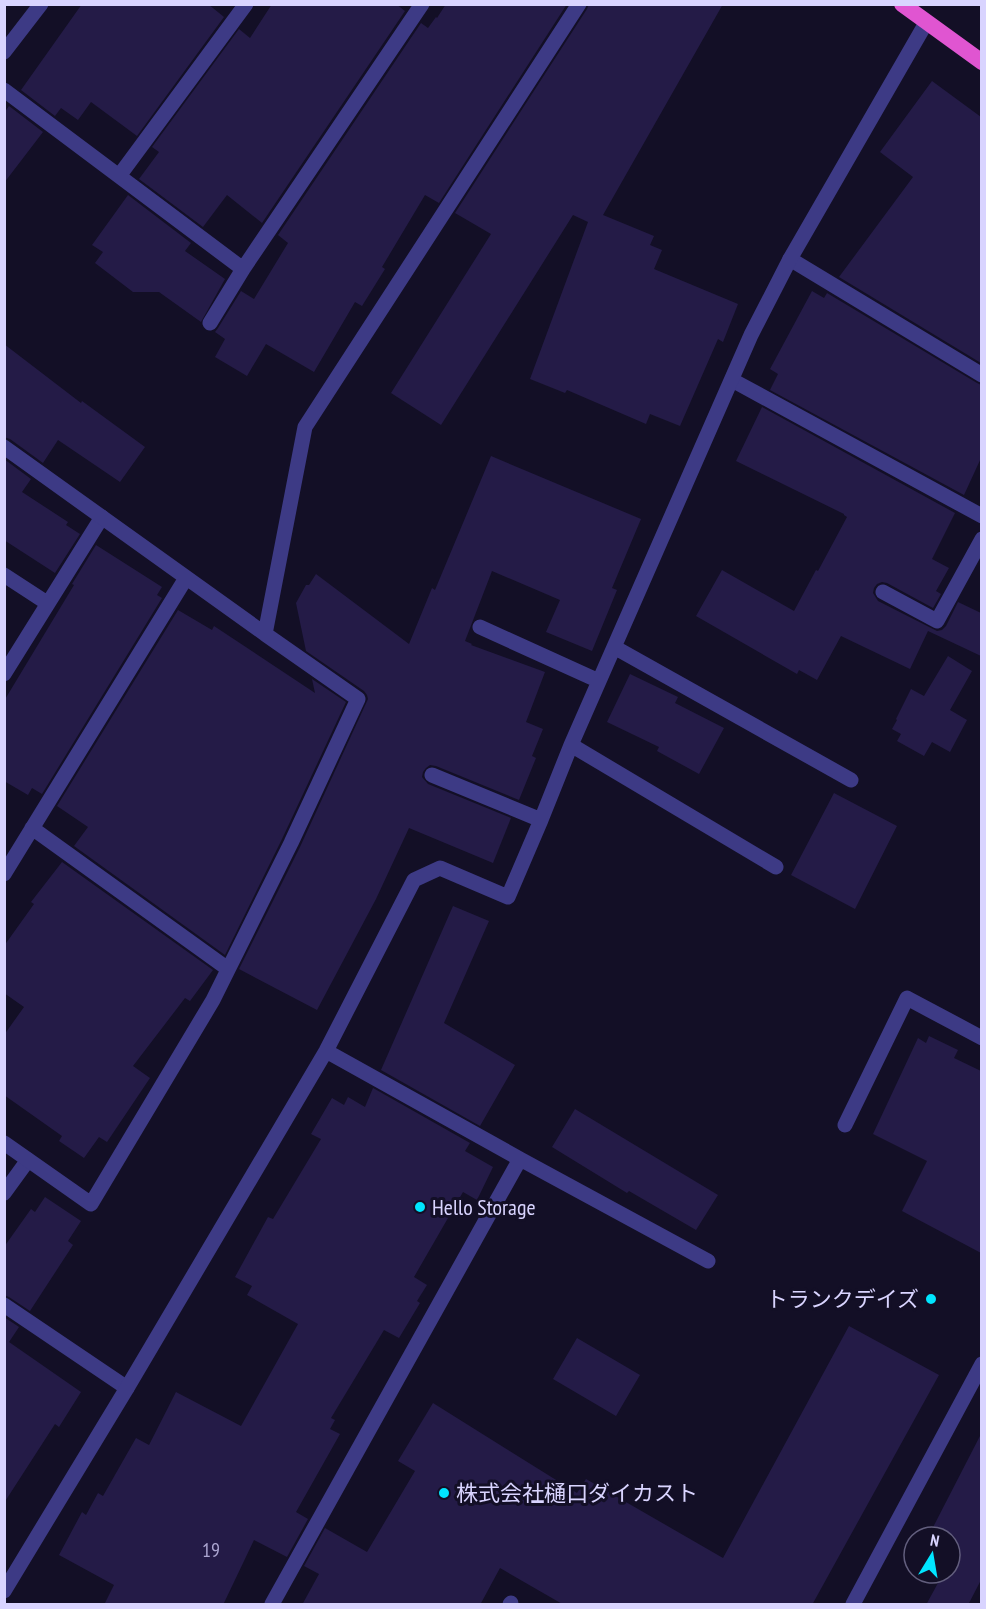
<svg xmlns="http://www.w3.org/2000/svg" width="986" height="1609" font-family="'PT Sans Narrow','Noto Sans JP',sans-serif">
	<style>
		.building { fill: #241b47 }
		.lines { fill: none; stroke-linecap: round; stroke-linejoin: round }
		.service { stroke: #3d3a85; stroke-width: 15 }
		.minor { stroke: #3d3a85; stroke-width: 15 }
		.tertiary { stroke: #3d3a85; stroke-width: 15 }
		.trunk { stroke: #e055d1; stroke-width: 16 }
		.poi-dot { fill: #00e5ff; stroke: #130f26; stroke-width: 2 }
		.labels { text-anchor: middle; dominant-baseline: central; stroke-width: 6; stroke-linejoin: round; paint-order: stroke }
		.number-label { font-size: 20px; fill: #aca6d1 }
		.poi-label { font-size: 22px; fill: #d9d4ff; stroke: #130f26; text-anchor: start }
	</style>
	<rect width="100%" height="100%" fill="#130f26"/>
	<path class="building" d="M 82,4 L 208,4 L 224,17 L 137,136 L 91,102 L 78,120 L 61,108 L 55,116 L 21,90 Z
		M 272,4 L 396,4 L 405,11 L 262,223 L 227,195 L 203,227 L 139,179 L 159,152 L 152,147 L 239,29 L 250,38 Z
		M 446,4 L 567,4 L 439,203 L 425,195 L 382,267 L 385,269 L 362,306 L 355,302 L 314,372 L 266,344 L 247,376 L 215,357 L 225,339 L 215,332 L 218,328 L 241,291 L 254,299 L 288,243 L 278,235 L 421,23 L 428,28 L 436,17 L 437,18 Z
		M 589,4 L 723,4 L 603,215 L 654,236 L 650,245 L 662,250 L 654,269 L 738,304 L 723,342 L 718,339 L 680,426 L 650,414 L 646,424 L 567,390 L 565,393 L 530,379 L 588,222 L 573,215 L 441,425 L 391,393 L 491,234 L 455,213 L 587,9 Z
		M 932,81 L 981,117 L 981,363 L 839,277 L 913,177 L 880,152 Z
		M 9,106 L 43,132 L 4,183 L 4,113 Z
		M 128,195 L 191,243 L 185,251 L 225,279 L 201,322 L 159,292 L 133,292 L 95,263 L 103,252 L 92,245 Z
		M 812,291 L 824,298 L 827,293 L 977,383 L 981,385 L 981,458 L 964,495 L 770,390 L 778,374 L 770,369 Z
		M 4,344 L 81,403 L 82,401 L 145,447 L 120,482 L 58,440 L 43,463 L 10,439 L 4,437 Z
		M 762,407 L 955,513 L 932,559 L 949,568 L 936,591 L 941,594 L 933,608 L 887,583 L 882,582 L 877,584 L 874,588 L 873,593 L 878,601 L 937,631 L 942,630 L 946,626 L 958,602 L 981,613 L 981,656 L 928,631 L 910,669 L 841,636 L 817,680 L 799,670 L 797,674 L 696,616 L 722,570 L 794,611 L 816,570 L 818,571 L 847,517 L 844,515 L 844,514 L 736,461 Z
		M 491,456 L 641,519 L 612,588 L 617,590 L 592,651 L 546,632 L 560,600 L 492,571 L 465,641 L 472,644 L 471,645 L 545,672 L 526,722 L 543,729 L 532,756 L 536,758 L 519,800 L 436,766 L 430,765 L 426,768 L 423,772 L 422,777 L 428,784 L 511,818 L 493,863 L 409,828 L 376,899 L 317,1010 L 239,969 L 300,847 L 368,699 L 367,695 L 364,691 L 306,651 L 296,603 L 306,585 L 309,585 L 316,574 L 409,644 L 432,588 L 435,590 Z
		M 4,459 L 31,479 L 22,492 L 68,522 L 66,525 L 80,534 L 55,573 L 4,540 Z
		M 96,545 L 162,587 L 157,595 L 162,598 L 42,794 L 32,788 L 28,795 L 4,781 L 4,701 L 74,585 L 72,584 Z
		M 178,610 L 212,630 L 214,626 L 315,693 L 312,679 L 346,702 L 282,839 L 225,955 L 74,846 L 88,827 L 57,806 Z
		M 948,656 L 972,671 L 950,710 L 967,720 L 950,752 L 932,742 L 924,756 L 897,741 L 901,734 L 892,729 L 897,720 L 896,719 L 911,689 L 924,696 Z
		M 630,674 L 678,697 L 675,703 L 724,728 L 699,774 L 657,751 L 659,747 L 607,722 Z
		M 834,793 L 897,826 L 855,909 L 791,875 Z
		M 62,862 L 213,970 L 190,1001 L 185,998 L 133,1066 L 150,1078 L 107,1142 L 99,1137 L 84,1158 L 59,1141 L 62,1136 L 4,1095 L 4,1035 L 24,1007 L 4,993 L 4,946 L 34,904 L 31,902 Z
		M 453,906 L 489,921 L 444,1023 L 515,1065 L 480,1126 L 381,1070 Z
		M 929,1036 L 958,1050 L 954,1058 L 981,1071 L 981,1253 L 902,1211 L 927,1161 L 873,1134 L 918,1038 L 926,1043 Z
		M 373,1088 L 470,1143 L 465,1151 L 493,1167 L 477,1200 L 463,1192 L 414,1277 L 427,1285 L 417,1301 L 420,1303 L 399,1338 L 384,1330 L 331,1418 L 335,1420 L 330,1429 L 340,1434 L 296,1512 L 308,1519 L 287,1557 L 254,1540 L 223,1605 L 104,1605 L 114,1585 L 59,1555 L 82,1512 L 86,1515 L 98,1493 L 103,1496 L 136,1438 L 149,1445 L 176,1392 L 241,1426 L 298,1324 L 247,1295 L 252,1286 L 235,1277 L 268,1217 L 273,1219 L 321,1139 L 311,1134 L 332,1098 L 344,1105 L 348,1097 L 365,1107 Z
		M 575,1109 L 718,1195 L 696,1230 L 629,1191 L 627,1193 L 552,1147 Z
		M 45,1197 L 81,1221 L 68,1241 L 73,1245 L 30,1311 L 9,1297 L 4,1295 L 4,1247 L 31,1209 L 35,1212 Z
		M 4,1317 L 19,1327 L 9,1342 L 81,1392 L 59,1427 L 55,1424 L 4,1503 Z
		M 849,1326 L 939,1375 L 812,1605 L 564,1605 L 500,1568 L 480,1605 L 302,1605 L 319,1574 L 304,1566 L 325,1528 L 367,1552 L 415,1471 L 398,1461 L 433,1403 L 577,1493 L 586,1479 L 723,1558 Z
		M 577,1338 L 640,1375 L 616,1416 L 553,1379 Z
		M 981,1434 L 981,1580 L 968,1605 L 926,1605 L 938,1583 L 925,1578 L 927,1573 L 950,1573 L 950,1537 L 928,1537 Z"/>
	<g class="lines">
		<path class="service" d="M 4,90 L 243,269
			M 119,176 L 246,4
			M 790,259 L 982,375
			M 210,323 L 243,269 L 422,4
			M 732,380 L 982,516
			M 4,575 L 47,603
			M 883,592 L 937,621 L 982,539
			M 4,674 L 102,517
			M 4,1193 L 28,1160
			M 4,1305 L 127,1388"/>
		<path class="minor" d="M 4,447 L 265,634 L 305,427 L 579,4
			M 480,627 L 599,681
			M 614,647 L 851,780
			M 571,745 L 776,867
			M 432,775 L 541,820
			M 32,828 L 228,969
			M 4,874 L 186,578
			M 326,1051 L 520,1159
			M 845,1125 L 907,998 L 982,1038
			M 4,1143 L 91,1204 L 213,1000 L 291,843 L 358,699 L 265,634
			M 4,1591 L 127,1388 L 326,1051 L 414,880 L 440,868 L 508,897 L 541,820 L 571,745 L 751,335 L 790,259 L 926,23
			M 272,1604 L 520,1159 L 708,1261
			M 510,1604 L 511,1603
			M 853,1604 L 982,1364"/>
		<path class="tertiary" d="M 4,52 L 41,4"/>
		<path class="trunk" d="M 902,4 L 982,62"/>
	</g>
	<g class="poi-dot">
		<circle cx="420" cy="1207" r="6"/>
		<circle cx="931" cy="1299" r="6"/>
		<circle cx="444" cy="1493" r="6"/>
	</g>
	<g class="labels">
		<g class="number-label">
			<text x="211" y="1550">19</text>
		</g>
		<g class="poi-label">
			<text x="432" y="1207">Hello Storage</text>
			<text x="919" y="1299" text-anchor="end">トランクデイズ</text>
			<text x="456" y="1493">株式会社樋口ダイカスト</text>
		</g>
	</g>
	<rect width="986" height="1609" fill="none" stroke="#d9d4ff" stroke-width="12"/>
	<g transform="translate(932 1555) rotate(11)"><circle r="28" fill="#130f26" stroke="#625e7d" stroke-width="1.5"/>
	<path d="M0-4.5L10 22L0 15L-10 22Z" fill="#00e5ff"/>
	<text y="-9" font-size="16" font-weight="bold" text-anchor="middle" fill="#d9d4ff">N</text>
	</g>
</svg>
